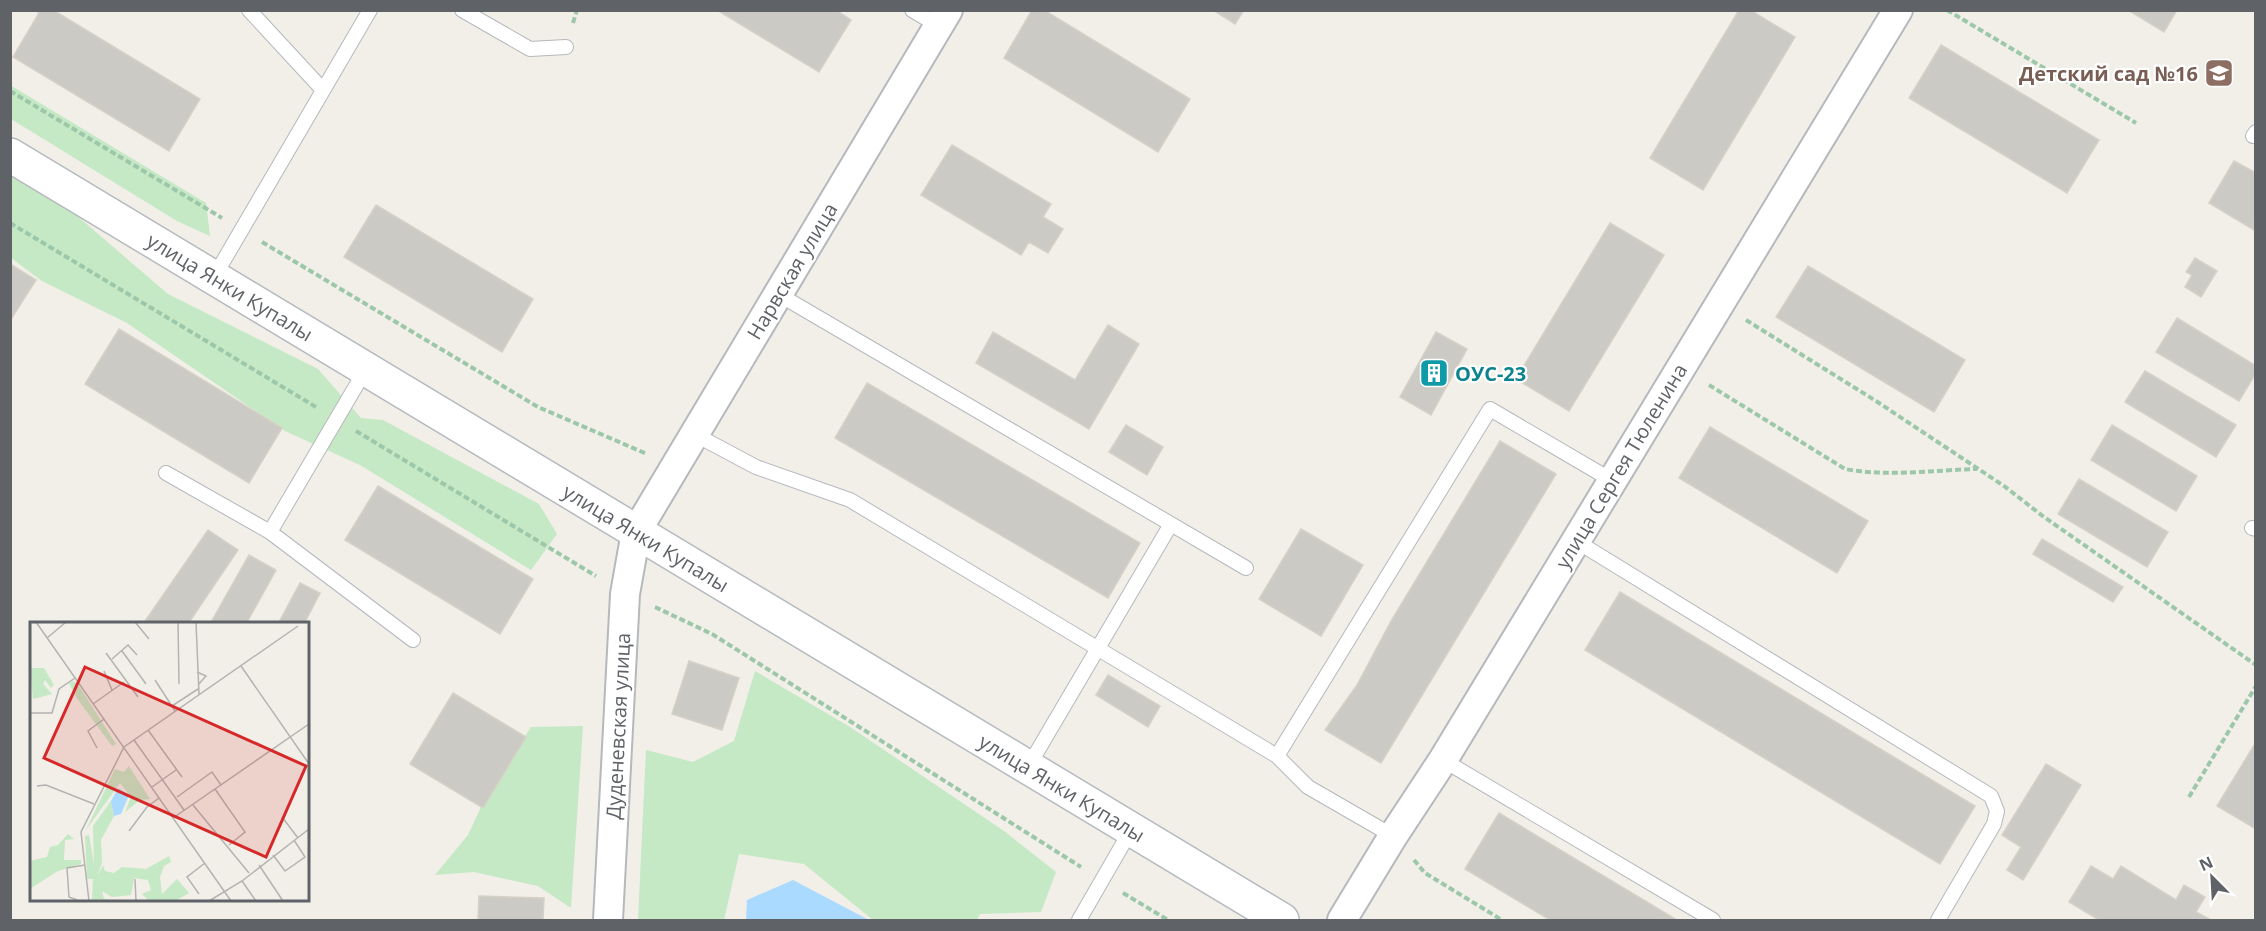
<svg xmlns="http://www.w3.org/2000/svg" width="2266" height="931" font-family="'Open Sans',sans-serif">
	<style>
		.green { fill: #c5e8c5 }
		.water { fill: #aadaff }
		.building { fill: #cccac5; stroke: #d6d1c6; stroke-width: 1.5 }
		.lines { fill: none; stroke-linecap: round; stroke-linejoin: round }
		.lane-casing { stroke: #b5b8bc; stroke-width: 16 }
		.street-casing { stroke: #b5b8bc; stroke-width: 32 }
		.secondary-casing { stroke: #b6babf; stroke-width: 36 }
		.path { stroke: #9cc7a9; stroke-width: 4; stroke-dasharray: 6 3; stroke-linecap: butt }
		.lane { stroke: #fff; stroke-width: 14 }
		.street { stroke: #fff; stroke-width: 28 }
		.secondary { stroke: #fff; stroke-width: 33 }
		.labels { text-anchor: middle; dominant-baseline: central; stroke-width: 4.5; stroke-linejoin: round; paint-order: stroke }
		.education-label { font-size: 20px; font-weight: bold; fill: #785e54; stroke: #fff; text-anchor: end }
		.street-label { font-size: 20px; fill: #5f6368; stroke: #fff }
		.culture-label { font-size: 20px; font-weight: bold; fill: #0d838f; stroke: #fff; text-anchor: start }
		.inset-road { fill: none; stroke: #b3b3b1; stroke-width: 1.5 }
		.view { fill: #d62828; fill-opacity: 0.15; stroke: #d62828; stroke-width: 3 }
		.inset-edge { fill: none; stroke: #5f6368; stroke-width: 3 }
	</style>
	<rect width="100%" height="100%" fill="#f1efe8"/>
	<path class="green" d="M 10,85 L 206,203 L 210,236 L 177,221 L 11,119 Z
		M 11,177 L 54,196 L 168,294 L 318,369 L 361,418 L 383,420 L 539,504 L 557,534 L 531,570 L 360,465 L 285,431 L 127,323 L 42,281 L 11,258 Z
		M 755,671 L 850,727 L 1004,831 L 1056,872 L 1041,912 L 980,914 L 977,920 L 873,920 L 804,864 L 739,854 L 724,920 L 638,920 L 646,750 L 693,762 L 734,741 Z
		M 583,726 L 571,908 L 538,886 L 474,872 L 435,875 L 468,835 L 486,796 L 531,727 Z"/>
	<path class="water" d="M 793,880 L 869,920 L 746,920 L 747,900 Z"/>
	<path class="building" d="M 35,10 L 53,10 L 200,99 L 169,151 L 13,57 L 39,13 Z
		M 717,10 L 836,10 L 851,20 L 819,72 Z
		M 1032,10 L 1044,10 L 1190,99 L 1158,152 L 1004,58 Z
		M 1213,10 L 1244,10 L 1235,24 Z
		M 1739,10 L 1750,10 L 1795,37 L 1703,190 L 1650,158 Z
		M 2128,10 L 2177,10 L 2164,32 Z
		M 1941,45 L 2099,140 L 2067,193 L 1909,98 Z
		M 952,145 L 1051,204 L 1043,217 L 1063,229 L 1048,253 L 1029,242 L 1021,255 L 921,195 Z
		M 2234,161 L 2256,173 L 2254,230 L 2209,203 Z
		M 376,205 L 533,299 L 502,352 L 344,257 Z
		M 1610,223 L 1664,255 L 1569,411 L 1516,379 Z
		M 2195,258 L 2217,271 L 2201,297 L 2185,287 L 2192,275 L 2186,272 Z
		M 10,264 L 36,280 L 10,321 Z
		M 1808,266 L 1965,360 L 1934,412 L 1776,317 Z
		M 2177,318 L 2256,366 L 2256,373 L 2239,401 L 2156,352 Z
		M 1108,325 L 1139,344 L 1089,429 L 976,363 L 993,332 L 1075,380 Z
		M 119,329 L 282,428 L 249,483 L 85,384 Z
		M 1436,332 L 1467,349 L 1431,415 L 1400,397 Z
		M 2145,371 L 2236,425 L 2216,457 L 2125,402 Z
		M 867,383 L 1140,543 L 1108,598 L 835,438 Z
		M 1126,425 L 1163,447 L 1147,475 L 1109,452 Z
		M 2112,425 L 2197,476 L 2176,511 L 2091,460 Z
		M 1710,427 L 1868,521 L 1837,573 L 1679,478 Z
		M 1500,441 L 1556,474 L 1381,763 L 1325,730 L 1357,685 L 1391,621 Z
		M 2079,479 L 2168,532 L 2147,567 L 2058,514 Z
		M 378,486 L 533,579 L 500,634 L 345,540 Z
		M 1301,529 L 1363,565 L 1321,636 L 1259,599 Z
		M 208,530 L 238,550 L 188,624 L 143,624 Z
		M 2042,539 L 2123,587 L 2113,602 L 2033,554 Z
		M 249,555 L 276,570 L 246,624 L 210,624 Z
		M 300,583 L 320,593 L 304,624 L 278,624 Z
		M 1620,592 L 1975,806 L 1940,864 L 1585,650 Z
		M 689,661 L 739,678 L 722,730 L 672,714 Z
		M 1108,675 L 1160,706 L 1148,727 L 1096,695 Z
		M 453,693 L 526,737 L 483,808 L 410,764 Z
		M 2256,742 L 2256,829 L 2217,806 Z
		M 2046,764 L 2081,785 L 2023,880 L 2007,870 L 2021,847 L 2002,835 Z
		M 1499,813 L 1677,920 L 1550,920 L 1465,869 Z
		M 2091,866 L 2113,879 L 2121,866 L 2176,900 L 2184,885 L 2205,897 L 2196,912 L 2211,920 L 2099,920 L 2069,902 Z
		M 479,896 L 544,898 L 543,920 L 478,920 Z"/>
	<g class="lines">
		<g class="lane-casing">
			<path id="lane" d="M 249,10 L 323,90
				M 462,10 L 530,49 L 566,47
				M 912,10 L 939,26
				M 2253,136 L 2256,132
				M 214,277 L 370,10
				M 778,294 L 1246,568
				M 366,369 L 270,532 L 413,640
				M 694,434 L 756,467 L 850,500 L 1277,756 L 1308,787 L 1393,836
				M 166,473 L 270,532
				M 2252,528 L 2256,529
				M 1576,541 L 1991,796 L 1997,811 L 1994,824 L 1938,920
				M 1277,756 L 1490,409 L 1613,481
				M 1443,760 L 1713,920
				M 1028,767 L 1171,524
				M 1079,920 L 1131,830"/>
		</g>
		<g class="street-casing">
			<path id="street" d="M 608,920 L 625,594 L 636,532 L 948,10
				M 1342,920 L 1393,836 L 1443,760 L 1898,10"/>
		</g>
		<g class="secondary-casing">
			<path id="secondary" d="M 10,155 L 1282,920"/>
		</g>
		<path class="path" d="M 1947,10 L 2136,123
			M 573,23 L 577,10
			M 10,91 L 222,218
			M 10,223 L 316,407
			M 262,242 L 538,407 L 647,454
			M 1746,320 L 1876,401 L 2004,486 L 2044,517 L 2256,665
			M 1709,385 L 1845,469 C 1886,477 1935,470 1977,469
			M 356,431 L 596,576
			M 655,607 L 712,634 L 1081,867
			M 2189,797 L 2256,686
			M 1414,860 L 1425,873 L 1502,920
			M 1123,893 L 1168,920"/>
		<use href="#lane" class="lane"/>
		<use href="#street" class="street"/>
		<use href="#secondary" class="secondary"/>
	</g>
	<defs>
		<g id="school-square" transform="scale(1.5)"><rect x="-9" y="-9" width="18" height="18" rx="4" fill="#8d6e63" stroke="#fff"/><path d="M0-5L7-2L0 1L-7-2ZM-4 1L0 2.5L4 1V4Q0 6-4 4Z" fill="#fff"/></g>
		<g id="building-square" transform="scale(1.5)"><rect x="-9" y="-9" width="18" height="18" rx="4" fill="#0f9aa8" stroke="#fff"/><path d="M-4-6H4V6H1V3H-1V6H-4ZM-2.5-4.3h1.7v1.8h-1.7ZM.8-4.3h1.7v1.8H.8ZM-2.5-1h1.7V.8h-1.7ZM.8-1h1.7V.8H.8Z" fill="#fff"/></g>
	</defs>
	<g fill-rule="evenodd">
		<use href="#school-square" x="2219" y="73"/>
		<use href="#building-square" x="1434" y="373"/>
	</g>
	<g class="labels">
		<g class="education-label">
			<text x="2198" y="73">Детский сад №16</text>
		</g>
		<g class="street-label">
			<text transform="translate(792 271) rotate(-59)">Нарвская улица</text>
			<text transform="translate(230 287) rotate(31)">улица Янки Купалы</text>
			<text transform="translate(1621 466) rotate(-59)">улица Сергея Тюленина</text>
			<text transform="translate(646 538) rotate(31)">улица Янки Купалы</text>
			<text transform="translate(618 726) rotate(-87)">Дуденевская улица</text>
			<text transform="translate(1062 788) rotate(31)">улица Янки Купалы</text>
		</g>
		<g class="culture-label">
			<text x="1455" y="373">ОУС-23</text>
		</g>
	</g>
	<g transform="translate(30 622)">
		<rect width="279" height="279" fill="#f1efe8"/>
		<path d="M 0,46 L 14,46 L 24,63 L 21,66 L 15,58 L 13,62 L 22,72 L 3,77 ZM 44,59 L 51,67 L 86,122 L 82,124 L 46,75 L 39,61 ZM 99,144 L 120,177 L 110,178 L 95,190 L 101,175 L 90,161 L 56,208 L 85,147 L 94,150 ZM 81,179 L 84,194 L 71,218 L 72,239 L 69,251 L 66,250 L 69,252 L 73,243 L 75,249 L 84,251 L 92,245 L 116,247 L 139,234 L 141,240 L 134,244 L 130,255 L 132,272 L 147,257 L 159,271 L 145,279 L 119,279 L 112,272 L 121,268 L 118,258 L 104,256 L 101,273 L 82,275 L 72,269 L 74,277 L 88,279 L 62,279 L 63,257 L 57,257 L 55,214 L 59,213 L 64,242 L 63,204 ZM 38,212 L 44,217 L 35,218 L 34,238 L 51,238 L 51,242 L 28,249 L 1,266 L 0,239 L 17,235 L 20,225 L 28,223 Z" fill="#c5e8c5"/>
		<path d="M 88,166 L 99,173 L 91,192 L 84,194 L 81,179 Z" fill="#aadaff"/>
		<path class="inset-road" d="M 6,0 L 201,279M 105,0 L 119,17M 148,0 L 149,62M 166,0 L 169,72M 17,16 L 36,0M 92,29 L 116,62M 76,31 L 108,75M 82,37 L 98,23 L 107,33M 211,44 L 279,142M 74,49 L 82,68M 167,50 L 176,54 L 168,63M 125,58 L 145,89M 63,82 L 94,60M 142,84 L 168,67M 0,91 L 22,91 L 29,67 L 45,56M 118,108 L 152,155M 104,118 L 154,188M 67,126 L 58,109 L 74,97M 7,164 L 16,163 L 64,182M 122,165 L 146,148M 185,167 L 215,210 L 199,223M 147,175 L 182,150 L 191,163M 163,183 L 219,251M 252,195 L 268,216M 143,196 L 279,102M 99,209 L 117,185 L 129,176M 243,233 L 255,249 L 275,235 L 264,218M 229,243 L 253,279M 105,257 L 106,279M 212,259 L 226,279M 169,272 L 157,255 L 175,241M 47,278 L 39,275 L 37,246 L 55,243M 59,279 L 51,210 L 94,125 L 268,4M 179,279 L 212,259 L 279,207"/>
		<path class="view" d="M 55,45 L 276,144 L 236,235 L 14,136 Z"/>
		<rect width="279" height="279" class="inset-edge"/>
	</g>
	<rect width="2266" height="931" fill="none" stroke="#5f6368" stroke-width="24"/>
	<g transform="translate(2212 877) rotate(336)" stroke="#ffffff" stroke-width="4.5" paint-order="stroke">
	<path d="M0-4.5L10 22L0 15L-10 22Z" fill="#5f6368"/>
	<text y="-9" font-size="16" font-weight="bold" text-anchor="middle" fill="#5f6368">N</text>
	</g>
</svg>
